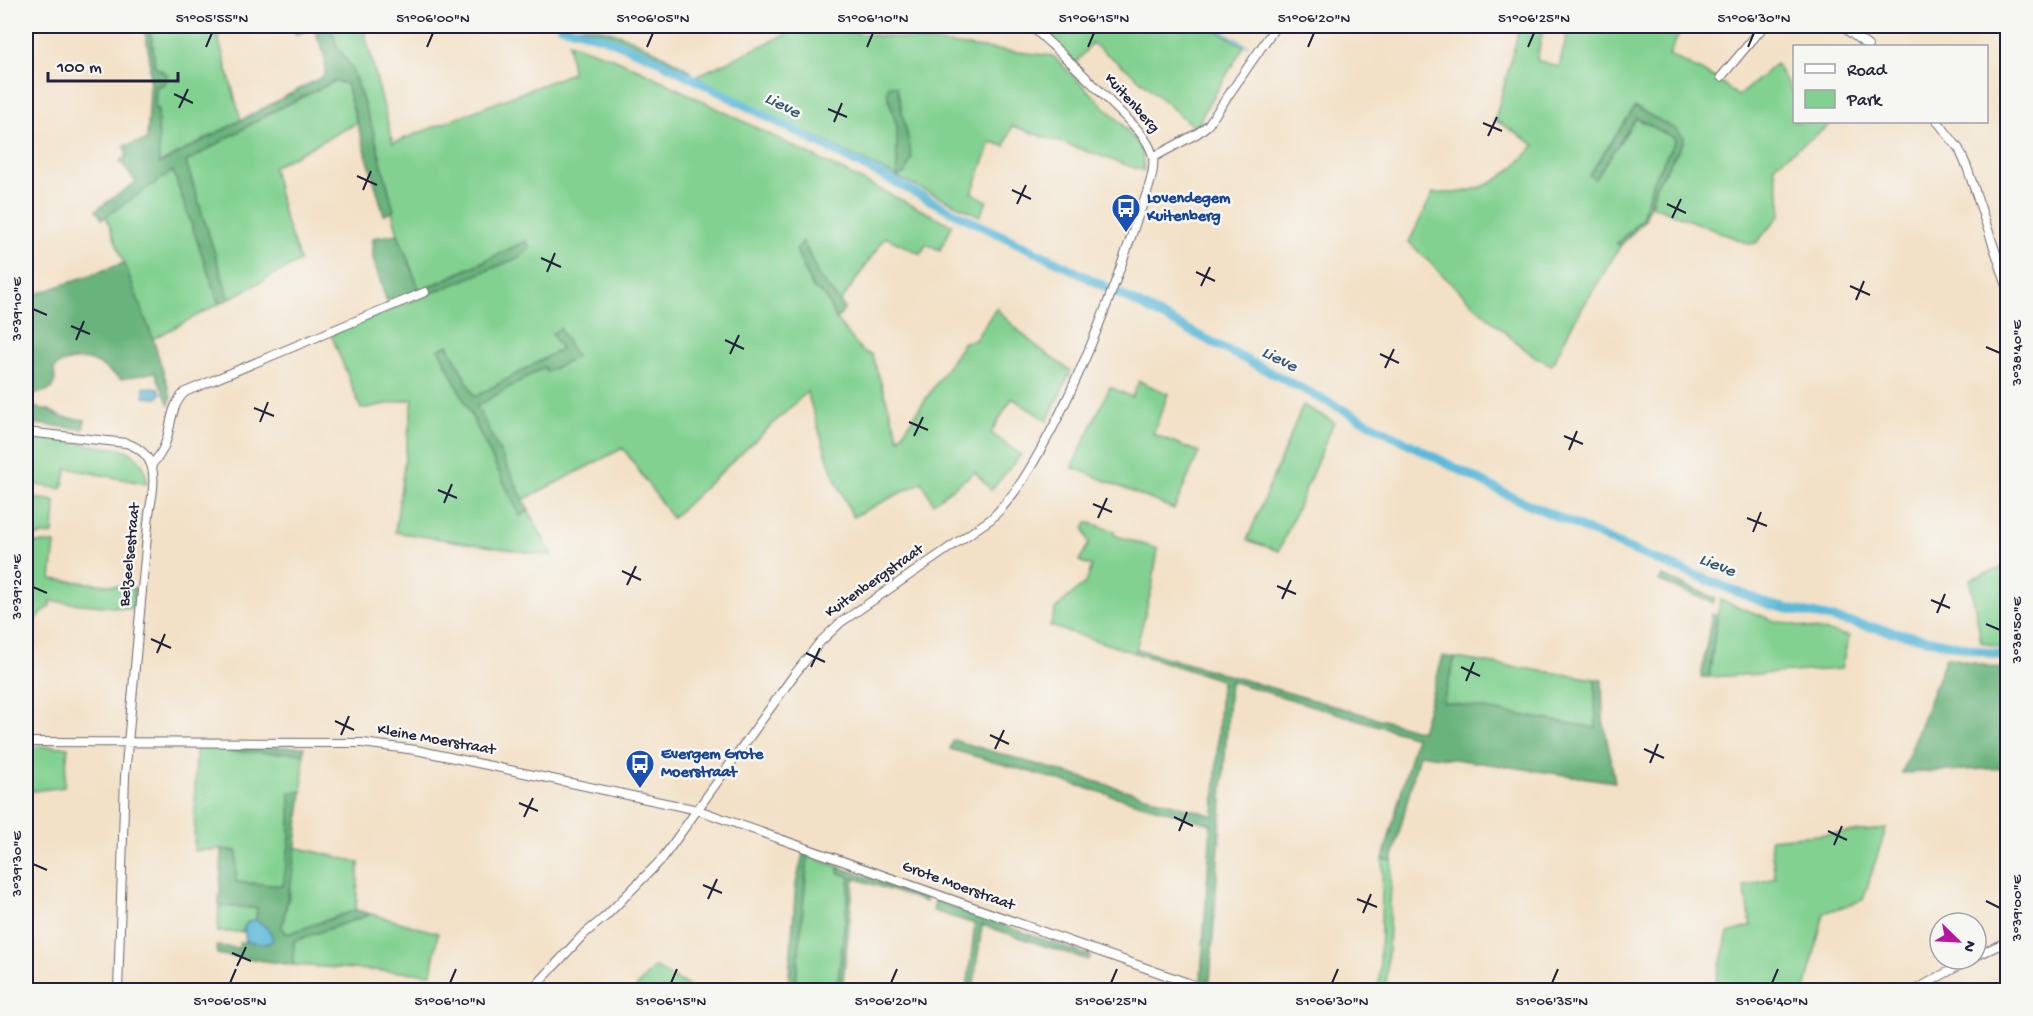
<svg xmlns="http://www.w3.org/2000/svg" width="2033" height="1016" font-family="'Gochi Hand',sans-serif">
	<style>
		.green { fill: #82d191; stroke: #527a66; stroke-width: 1.5; fill-rule: evenodd }
		.forest { fill: #69b37b; stroke: #466a5b; stroke-width: 1.5 }
		.water { fill: #5bb9d9; stroke: #3e6e8a; stroke-width: 1.5 }
		.lines { fill: none; stroke-linecap: round; stroke-linejoin: round }
		.stream { stroke: #5bb9d9; stroke-width: 2 }
		.canal { stroke: #5bb9d9; stroke-width: 9 }
		.minor-casing { stroke: #6b656c; stroke-width: 10 }
		.minor { stroke: #fff; stroke-width: 8 }
		.ticks { fill: none; stroke: #22223b; stroke-width: 2 }
		.labels { text-anchor: middle; dominant-baseline: central; stroke-width: 5; stroke-linejoin: round; paint-order: stroke }
		.street-label { font-size: 16px; fill: #22223b; stroke: #f6f6f2 }
		.transit-label { font-size: 16px; font-weight: bold; fill: #164399; stroke: #f6f6f2; text-anchor: start }
		.water-label { font-size: 18px; font-style: italic; fill: #365772; stroke: #f6f6f2 }
		.neatline { fill: none; stroke: #22223b; stroke-width: 2 }
		.ticks-label { font-size: 15px; text-anchor: middle; fill: #22223b }
	</style>
	<rect width="100%" height="100%" fill="#f6f6f2"/>
	<filter id="ink" filterUnits="userSpaceOnUse"><feTurbulence type="fractalNoise" baseFrequency=".0167" numOctaves="2"/><feDisplacementMap in="SourceGraphic" scale="12" xChannelSelector="R" yChannelSelector="G"/><feConvolveMatrix kernelMatrix="1 2 1 2 8 2 1 2 1" color-interpolation-filters="sRGB"/></filter>
	<filter id="wash" filterUnits="userSpaceOnUse"><feTurbulence type="fractalNoise" baseFrequency=".008" numOctaves="4" result="noise"/><feDisplacementMap in="SourceGraphic" scale="24" xChannelSelector="R" yChannelSelector="G"/><feGaussianBlur stdDeviation="1.35" result="paint"/><feColorMatrix in="noise" values="0 0 0 0 0 0 0 0 0 0 0 0 0 0 0 0 0 1.4 0 .05"/><feComposite in="paint" operator="in"/></filter>
	<g filter="url(#wash)">
		<rect width="100%" height="100%" fill="#f3e1c7"/>
		<path class="green" d="M 148,26 L 215,26 L 241,120 L 158,165 L 158,109 L 155,109 L 156,87 L 165,84 L 163,71 L 155,67 L 152,40 Z
			M 328,26 L 363,26 L 393,143 L 572,73 L 569,43 L 613,58 L 644,72 L 952,225 L 940,250 L 926,244 L 921,254 L 885,237 L 840,303 L 819,277 L 803,242 L 796,250 L 813,288 L 825,296 L 837,320 L 862,351 L 872,355 L 899,439 L 964,342 L 975,340 L 996,308 C 1019,333 1043,353 1071,371 L 1047,421 L 1012,398 L 991,433 L 1021,455 L 991,490 L 975,472 L 933,503 L 922,482 L 853,517 L 832,472 L 807,392 L 672,518 L 623,448 L 523,500 L 476,406 L 545,366 L 547,372 L 575,357 L 560,329 L 561,349 L 475,398 L 448,345 L 520,516 L 529,511 L 552,556 L 395,532 L 413,399 L 361,409 L 331,334 L 520,257 L 526,241 L 420,291 L 398,234 L 392,212 L 394,211 L 373,130 L 351,67 L 337,47 L 333,33 Z
			M 804,26 L 841,26 L 855,33 L 1053,56 L 1119,121 L 1138,143 L 1142,152 L 1144,171 L 1012,126 L 1005,146 L 991,142 L 972,193 L 987,201 L 980,216 L 897,177 L 694,77 ZM 889,85 L 897,87 L 905,173 C 901,157 900,142 897,126 C 894,112 885,99 889,85 Z
			M 1034,26 L 1209,26 L 1244,46 L 1201,117 L 1200,121 L 1203,123 L 1195,128 L 1132,73 L 1092,43 L 1075,64 Z
			M 1520,26 L 1543,28 L 1537,60 L 1559,67 L 1569,26 L 1683,26 L 1669,55 L 1717,79 L 1738,96 L 1776,64 L 1794,94 L 1794,122 L 1834,122 L 1774,165 L 1781,203 L 1781,214 L 1756,243 L 1749,244 L 1651,205 L 1656,185 L 1684,141 L 1635,107 L 1595,178 L 1636,118 L 1676,139 L 1653,181 L 1642,219 L 1617,244 L 1621,245 L 1573,323 L 1552,365 C 1532,358 1515,341 1499,327 C 1468,300 1438,271 1409,242 L 1433,193 C 1480,196 1505,180 1535,145 L 1495,120 Z
			M 335,81 L 346,84 L 357,123 L 273,167 L 284,216 L 300,261 L 229,299 L 186,162 L 270,113 Z
			M 173,171 L 219,304 L 153,339 L 106,216 Z
			M 1139,381 L 1168,394 L 1153,434 L 1199,452 L 1174,509 L 1072,467 L 1110,387 L 1132,397 Z
			M 1303,405 L 1334,422 L 1279,551 L 1247,540 Z
			M 26,436 L 126,450 C 141,458 146,467 147,484 L 67,468 L 62,489 L 26,483 Z
			M 26,497 L 55,501 L 53,534 L 35,536 L 34,543 L 55,543 L 51,579 L 135,588 L 133,609 L 50,601 L 50,606 L 35,620 L 34,645 L 26,644 Z
			M 1087,522 L 1114,531 L 1114,535 L 1158,549 L 1152,587 L 1135,653 L 1050,626 L 1056,608 L 1086,582 L 1092,566 L 1079,561 L 1089,543 L 1084,529 Z
			M 2007,566 L 2008,566 L 2007,650 L 1981,642 L 1970,579 Z
			M 1720,600 L 1775,621 L 1849,636 L 1841,669 L 1709,677 Z
			M 1455,658 L 1595,679 L 1596,728 L 1443,702 Z
			M 196,745 L 230,747 L 231,752 L 304,753 L 302,792 L 290,793 L 290,838 L 284,886 L 235,882 L 237,851 L 222,849 L 194,851 Z
			M 26,746 L 68,747 L 64,787 L 26,792 Z
			M 1886,829 L 1863,900 L 1824,913 L 1805,990 L 1714,990 L 1728,933 L 1751,926 L 1744,886 L 1775,878 L 1770,839 Z
			M 295,847 L 359,862 L 356,910 L 287,934 L 281,927 L 289,897 Z
			M 808,856 L 839,867 L 838,872 L 850,876 L 837,990 L 795,990 Z
			M 1383,859 L 1392,861 L 1386,990 L 1379,990 Z
			M 219,906 L 257,908 L 256,920 C 248,921 244,924 243,932 L 218,932 Z
			M 371,914 L 438,933 L 431,974 L 293,965 L 293,941 Z
			M 654,967 L 694,989 L 693,990 L 634,990 Z"/>
		<path class="forest" d="M 143,26 L 148,26 L 152,40 L 155,67 L 167,74 C 167,84 165,84 156,87 L 155,109 L 158,109 L 159,164 L 324,76 C 329,59 320,45 314,28 L 296,34 L 291,26 L 328,26 L 333,33 L 337,47 L 351,67 L 373,130 L 394,211 L 384,215 L 346,84 L 335,81 L 270,113 L 186,162 L 229,299 L 219,304 L 173,171 L 102,219 L 96,210 L 136,182 L 120,161 L 127,155 L 124,146 L 147,140 C 149,102 155,63 143,26 Z
			M 572,26 C 617,25 652,50 691,71 L 689,74 C 651,54 613,38 572,26 Z
			M 889,85 L 897,87 L 912,158 L 905,173 L 897,177 L 897,127 L 887,93 Z
			M 1635,107 L 1675,129 L 1684,137 L 1684,141 L 1656,185 L 1645,220 L 1621,245 L 1617,243 L 1642,219 L 1653,181 L 1676,139 L 1636,118 L 1595,179 L 1589,175 Z
			M 398,234 L 420,291 L 387,302 L 373,259 L 373,238 Z
			M 527,241 L 529,248 L 520,257 L 432,293 L 430,287 Z
			M 803,241 L 819,277 L 845,308 L 837,320 L 825,296 L 813,288 L 796,250 Z
			M 26,256 L 37,294 L 124,263 L 153,339 L 171,397 L 169,405 L 155,372 L 121,379 C 112,374 101,363 91,361 C 81,358 60,360 54,369 L 55,380 L 52,389 L 31,396 L 30,402 L 36,408 L 49,410 L 61,417 L 85,420 L 83,429 L 26,423 Z
			M 560,328 L 576,357 L 547,372 L 544,367 L 477,406 L 529,511 L 520,516 L 439,349 L 448,345 L 475,397 L 561,349 L 552,334 Z
			M 1662,576 L 1715,598 L 1713,603 L 1659,581 Z
			M 1712,614 L 1717,615 L 1709,677 L 1701,677 Z
			M 1137,649 L 1421,731 L 1443,656 L 1455,658 L 1443,702 L 1596,728 L 1595,679 L 1602,680 L 1603,719 L 1615,782 L 1419,754 L 1392,861 L 1383,859 L 1416,737 L 1230,681 L 1210,981 L 1201,980 L 1211,824 L 950,749 L 953,740 L 1214,816 L 1221,680 L 1135,653 Z
			M 1946,657 L 2007,670 L 2007,768 L 1902,773 Z
			M 230,747 L 304,747 L 304,753 L 230,752 Z
			M 290,792 L 302,792 L 292,876 L 282,927 L 287,934 L 356,910 L 371,914 L 294,941 L 293,965 L 217,954 L 217,946 L 239,948 L 240,942 L 255,942 L 269,930 L 256,920 L 257,908 L 219,906 L 222,849 L 237,852 L 236,882 L 283,886 L 290,838 Z
			M 803,854 L 808,856 L 795,990 L 788,990 L 796,883 Z
			M 839,867 L 927,898 L 926,902 L 854,878 L 842,990 L 837,990 L 850,877 L 838,872 Z
			M 935,901 L 1090,956 L 1088,960 L 982,925 L 973,990 L 967,990 L 975,924 L 933,911 Z"/>
		<path class="water" d="M 144,387 L 159,389 L 161,393 L 158,398 L 144,397 Z
			M 256,920 C 264,925 272,930 273,940 C 265,948 256,942 246,942 L 244,927 L 249,921 Z"/>
		<g class="lines">
			<path class="stream" d="M 1214,26 L 1248,46"/>
			<path class="canal" d="M 561,26 L 604,38 L 649,56 L 961,216 L 1059,263 L 1508,495 L 1639,553 L 1771,605 L 2008,657"/>
		</g>
	</g>
	<g filter="url(#ink)">
		<g class="lines">
			<g class="minor-casing">
				<path id="minor" d="M 1842,26 L 1868,46
					M 1721,77 L 1764,26
					M 1938,122 L 1959,149 L 1967,167 L 2008,289
					M 1154,157 L 1198,133 L 1208,125 L 1276,26
					M 26,432 L 126,443 C 162,455 154,485 149,514 L 125,776 L 118,990
					M 152,464 C 176,441 164,412 185,392 L 425,292
					M 26,742 L 362,743 L 416,750 L 698,810 L 1208,990
					M 1976,956 L 2008,941
					M 532,990 L 583,935 L 606,916 L 662,859 L 794,675 L 820,642 L 840,623 L 991,519 C 1017,494 1033,464 1050,433 C 1086,365 1113,292 1137,219 C 1143,203 1158,170 1152,153 C 1146,135 1129,121 1116,108 C 1089,79 1060,52 1031,26
					M 1915,990 L 1971,959"/>
			</g>
			<use href="#minor" class="minor"/>
		</g>
	</g>
	<path class="ticks" d="M 206,47 L 212,33M 427,47 L 433,33M 647,47 L 653,33M 867,47 L 873,33M 1088,47 L 1094,33M 1308,47 L 1314,33M 1528,47 L 1534,33M 1748,47 L 1754,33M 174,94 L 193,103M 179,108 L 188,89M 828,109 L 847,117M 834,122 L 842,103M 1483,123 L 1502,131M 1488,136 L 1497,117M 357,176 L 377,185M 363,190 L 371,171M 1012,190 L 1031,199M 1017,204 L 1026,185M 1667,204 L 1686,213M 1672,218 L 1681,199M 541,258 L 561,267M 547,272 L 555,253M 1196,272 L 1215,281M 1201,286 L 1210,267M 1850,286 L 1870,295M 1856,300 L 1864,281M 33,309 L 47,315M 71,326 L 90,334M 76,340 L 84,321M 725,340 L 744,349M 1986,347 L 2000,353M 730,354 L 739,335M 1380,354 L 1399,363M 1385,368 L 1394,349M 254,408 L 274,416M 260,422 L 268,402M 909,422 L 928,430M 914,436 L 923,417M 1564,436 L 1583,444M 1569,450 L 1577,431M 438,490 L 457,498M 444,503 L 452,484M 1093,504 L 1112,512M 1098,518 L 1107,498M 1747,518 L 1767,526M 1753,532 L 1761,512M 622,571 L 641,580M 627,585 L 636,566M 1277,586 L 1296,594M 33,587 L 47,593M 1282,599 L 1291,580M 1931,600 L 1950,608M 1937,613 L 1945,594M 1986,624 L 2000,630M 151,639 L 171,648M 157,653 L 165,634M 806,653 L 825,662M 811,667 L 820,648M 1461,667 L 1480,676M 1466,681 L 1474,662M 335,721 L 354,730M 341,735 L 349,716M 990,735 L 1009,744M 995,749 L 1004,730M 1644,749 L 1664,758M 1650,763 L 1658,744M 519,803 L 538,811M 524,817 L 533,798M 1174,817 L 1193,826M 1179,831 L 1187,812M 1828,831 L 1847,840M 1834,845 L 1842,826M 33,864 L 47,870M 703,885 L 722,893M 708,899 L 717,879M 1357,899 L 1377,907M 1986,901 L 2000,908M 1363,913 L 1371,894M 232,953 L 251,961M 237,966 L 246,947M 230,983 L 236,969M 450,983 L 456,969M 671,983 L 677,969M 891,983 L 897,969M 1111,983 L 1117,969M 1332,983 L 1338,969M 1552,983 L 1558,969M 1772,983 L 1778,969"/>
	<defs>
		<g id="bus-pin" transform="scale(1.5)"><path d="M0 17L-7.5 6A9.5 9.5 0 1 1 7.5 6Z" fill="#1a4fb4" stroke="#f6f6f2"/><path d="M-5-6H5V4H4V6H2V4H-2V6H-4V4H-5ZM-3.5-4V0h7V-4ZM-3.5 1.2v1.5H-2V1.2ZM2 1.2v1.5H3.5V1.2Z" fill="#fff"/></g>
	</defs>
	<g fill-rule="evenodd">
		<use href="#bus-pin" x="1126" y="208"/>
		<use href="#bus-pin" x="640" y="764"/>
	</g>
	<g class="labels">
		<g class="street-label">
			<text transform="translate(1131 104) rotate(48)">Kuitenberg</text>
			<text transform="translate(131 555) rotate(-84)">Belzeelsestraat</text>
			<text transform="translate(875 582) rotate(-35)">Kuitenbergstraat</text>
			<text transform="translate(436 741) rotate(10)">Kleine Moerstraat</text>
			<text transform="translate(958 887) rotate(20)">Grote Moerstraat</text>
		</g>
		<g class="transit-label">
			<text x="1147" y="199">Lovendegem<tspan x="1147" dy="18">Kuitenberg</tspan></text>
			<text x="661" y="755">Evergem Grote<tspan x="661" dy="18">Moerstraat</tspan></text>
		</g>
		<g class="water-label">
			<text transform="translate(782 106) rotate(27)">Lieve</text>
			<text transform="translate(1279 360) rotate(27)">Lieve</text>
			<text transform="translate(1717 566) rotate(22)">Lieve</text>
		</g>
	</g>
	<rect width="2033" height="1016" fill="none" stroke="#f6f6f2" stroke-width="66"/>
	<rect x="1793" y="45" width="195" height="78" fill="#f6f6f2" stroke="#a1a1a9" stroke-width="1.5"/>
	<rect x="1805" y="64" width="30" height="9" fill="#ffffff" stroke="#a1a1a9" stroke-width="1.5"/>
	<text x="1847" y="75" font-size="18" fill="#22223b">Road</text>
	<rect x="1805" y="90" width="30" height="18" fill="#82d191" stroke="#a1a1a9" stroke-width="1.5"/>
	<text x="1847" y="105" font-size="18" fill="#22223b">Park</text>
	<g transform="translate(1958 941) rotate(114)"><circle r="28" fill="#f6f6f2" stroke="#a1a1a9" stroke-width="1.5"/>
	<path d="M0-4.5L10 22L0 15L-10 22Z" fill="#b5179e"/>
	<text y="-9" font-size="16" font-weight="bold" text-anchor="middle" fill="#22223b">N</text>
	</g>
	<path d="M48 72v9h130v-9" fill="none" stroke="#22223b" stroke-width="3"/>
	<text x="57" y="72" font-size="18" fill="#22223b" stroke="#f6f6f2" stroke-width="4.5" paint-order="stroke">100 m</text>
	<rect x="33" y="33" width="1967" height="950" class="neatline"/>
	<g class="ticks-label">
		<text x="212" y="22">51°05'55"N</text>
		<text x="433" y="22">51°06'00"N</text>
		<text x="653" y="22">51°06'05"N</text>
		<text x="873" y="22">51°06'10"N</text>
		<text x="1094" y="22">51°06'15"N</text>
		<text x="1314" y="22">51°06'20"N</text>
		<text x="1534" y="22">51°06'25"N</text>
		<text x="1754" y="22">51°06'30"N</text>
		<text transform="translate(16 309) rotate(-90)" y="5">3°39'10"E</text>
		<text transform="translate(2016 353) rotate(-90)" y="5">3°38'40"E</text>
		<text transform="translate(16 587) rotate(-90)" y="5">3°39'20"E</text>
		<text transform="translate(2016 630) rotate(-90)" y="5">3°38'50"E</text>
		<text transform="translate(16 864) rotate(-90)" y="5">3°39'30"E</text>
		<text transform="translate(2016 908) rotate(-90)" y="5">3°39'00"E</text>
		<text x="230" y="1005">51°06'05"N</text>
		<text x="450" y="1005">51°06'10"N</text>
		<text x="671" y="1005">51°06'15"N</text>
		<text x="891" y="1005">51°06'20"N</text>
		<text x="1111" y="1005">51°06'25"N</text>
		<text x="1332" y="1005">51°06'30"N</text>
		<text x="1552" y="1005">51°06'35"N</text>
		<text x="1772" y="1005">51°06'40"N</text>
	</g>
</svg>
